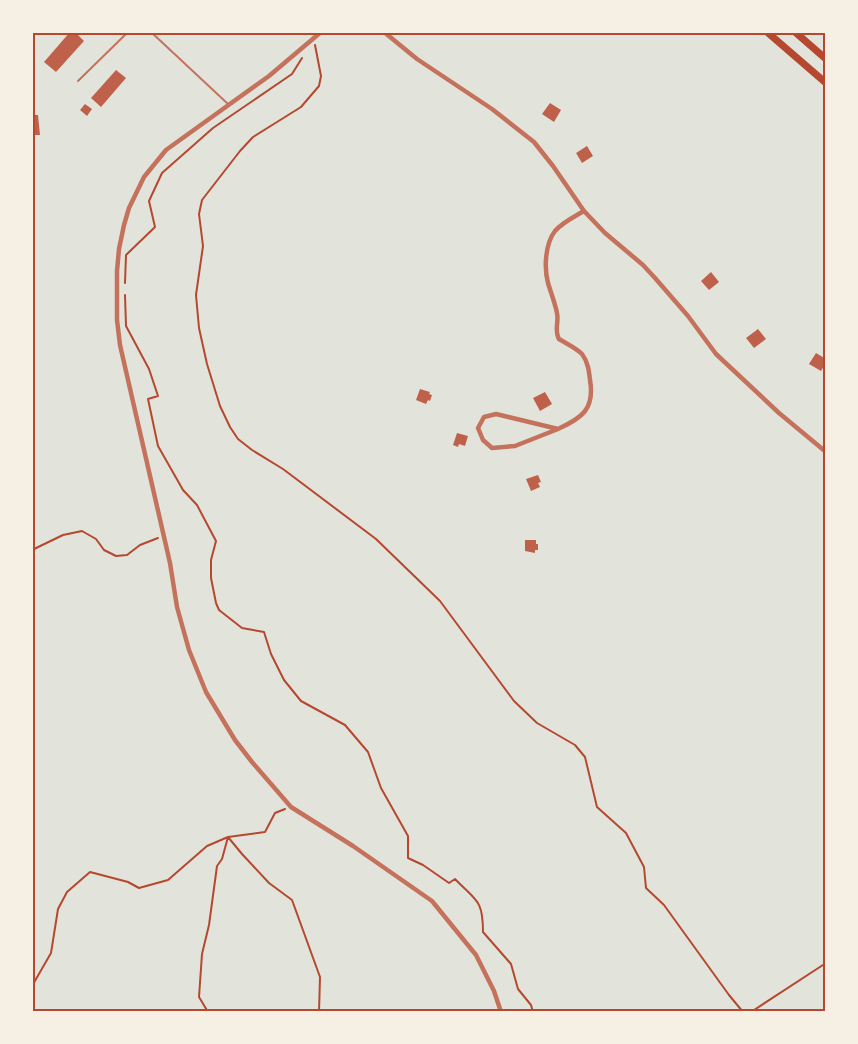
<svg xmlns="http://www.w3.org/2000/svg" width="858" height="1044" font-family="'Fira Sans',sans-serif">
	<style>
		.green { fill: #e2e4dc }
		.building { fill: #bf614a }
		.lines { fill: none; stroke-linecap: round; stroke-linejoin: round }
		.path { stroke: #b5482f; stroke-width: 2 }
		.service { stroke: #c5725c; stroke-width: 2 }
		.minor { stroke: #c5725c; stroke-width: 4.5 }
		.trunk { stroke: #b5482f; stroke-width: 7 }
		.neatline { fill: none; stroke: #b5482f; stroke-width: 2 }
	</style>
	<rect width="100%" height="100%" fill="#f6efe4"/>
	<path class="green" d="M 32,33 L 825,33 L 825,1011 L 33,1011 Z"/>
	<path class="building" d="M 70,32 L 75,32 L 84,41 L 56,72 L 44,62 Z
		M 116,70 L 126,78 L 101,107 L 91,98 Z
		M 550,103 L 561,110 L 554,122 L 542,114 Z
		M 85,104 L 92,109 L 87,116 L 80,110 Z
		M 32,115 L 38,115 L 40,135 L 32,135 Z
		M 587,146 L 593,156 L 582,163 L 576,153 Z
		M 711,272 L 719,282 L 709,290 L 701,281 Z
		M 758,329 L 766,339 L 754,348 L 746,338 Z
		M 816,353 L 826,359 L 826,363 L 821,371 L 809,364 Z
		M 420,389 L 430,392 L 429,394 L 432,395 L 430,401 L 428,400 L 426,404 L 416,400 Z
		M 545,392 L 552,404 L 540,411 L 533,398 Z
		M 457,433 L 468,436 L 465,446 L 459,444 L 458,447 L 453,445 Z
		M 538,475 L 541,482 L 538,483 L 540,487 L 531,491 L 526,479 Z
		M 525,540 L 536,540 L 536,544 L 538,544 L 538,550 L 535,550 L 535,553 L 525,551 Z"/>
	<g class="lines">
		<path class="path" d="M 315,45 L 321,76 L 319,86 L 301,107 L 253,137 L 240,151 L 202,200 L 199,214 L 203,246 L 196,295 L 199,328 L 207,364 L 220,406 L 230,427 L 238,439 L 252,450 L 283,469 L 376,539 L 440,601 L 514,701 L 537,723 L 575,745 L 585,757 L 597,807 L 626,833 L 644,867 L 646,888 L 664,905 L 729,995 L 743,1012
			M 125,283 L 126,255 L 155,227 L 149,201 L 162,173 L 213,128 L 292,74 L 302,58
			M 125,295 L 126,326 L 149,369 L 158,396 L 148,399 L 158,446 L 183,490 L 197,505 L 216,541 L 211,560 L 211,578 L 216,603 L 219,610 L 242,628 L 264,632 L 271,654 L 284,680 L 301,701 L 345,725 L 368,752 L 381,788 L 408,836 L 408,858 L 423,865 L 449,883 L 455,879 C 476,901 483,899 483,932 L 511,964 L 518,989 L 531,1005 L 533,1012
			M 32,550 L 63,535 L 82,531 L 96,539 L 104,550 L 116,556 L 127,555 L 140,545 L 158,538
			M 32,986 L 51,953 L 58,909 L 67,892 L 90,872 L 128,882 L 139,888 L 168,880 L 207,846 L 228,837 L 265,832 L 275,813 L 285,809
			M 208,1012 L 199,997 L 202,954 L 209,925 L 217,866 L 222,859 L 228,837 L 242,854 L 269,883 L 292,900 L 320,977 L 319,1012
			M 751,1012 L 826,963"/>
		<path class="service" d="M 151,32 L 228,104
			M 78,81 L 128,32"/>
		<path class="minor" d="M 321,32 L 269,76 L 166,150 L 144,177 L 129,208 L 124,225 L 119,249 L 117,271 L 117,320 L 120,345 L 170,563 L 177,607 L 189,650 L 206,692 L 235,740 L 252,762 L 291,807 L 353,846 L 432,901 L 476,955 L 494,991 L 501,1012
			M 384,32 L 417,59 L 492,109 L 534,142 L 553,166 L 584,211 L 605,233 L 643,265 L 655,278 L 688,316 L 716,354 L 779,413 L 826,452
			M 496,414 L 558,429 L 515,446 L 492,448 L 483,440 L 478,428 L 484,417 Z
			M 558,429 C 582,418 595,409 590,380 C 589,371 588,362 582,354 C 576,348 567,344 559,339 C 554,331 559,322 557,313 C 555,303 551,293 548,283 C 544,268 545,244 555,231 C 563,222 574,217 584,211"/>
		<path class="trunk" d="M 767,32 L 826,83
			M 795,32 L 826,59"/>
	</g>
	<rect width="858" height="1044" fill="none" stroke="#f6efe4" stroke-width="68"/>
	<rect x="34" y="34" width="790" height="976" class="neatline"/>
</svg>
